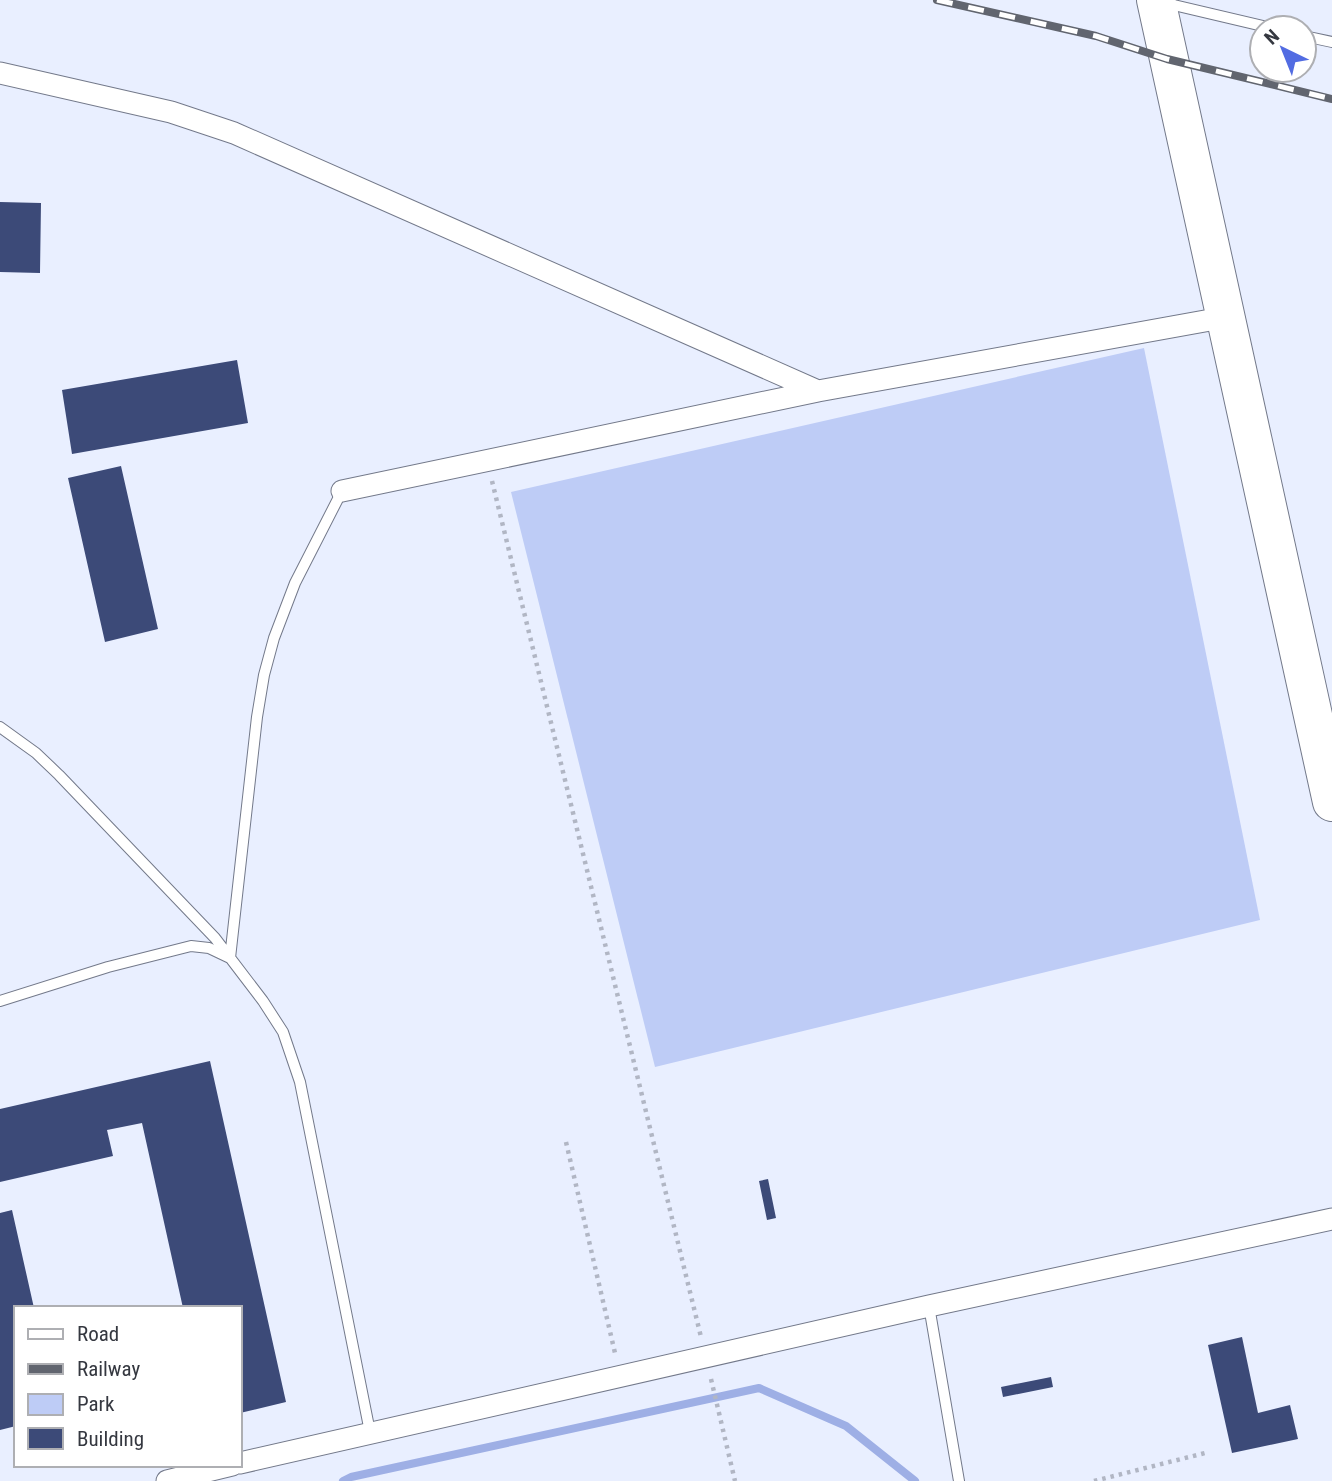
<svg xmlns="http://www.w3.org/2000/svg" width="1332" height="1481" font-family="'Roboto Condensed',sans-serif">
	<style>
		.green { fill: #beccf6 }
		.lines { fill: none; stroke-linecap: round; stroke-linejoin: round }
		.stream { stroke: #9eafe5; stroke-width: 8 }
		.building { fill: #3c4a78 }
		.lane-casing { stroke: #73798a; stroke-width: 12 }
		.street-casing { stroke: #73798a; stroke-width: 23 }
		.highway-casing { stroke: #73798a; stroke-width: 40 }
		.path { stroke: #b1b6c4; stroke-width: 4.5; stroke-dasharray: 3.5 5; stroke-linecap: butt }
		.lane { stroke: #fff; stroke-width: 10 }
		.street { stroke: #fff; stroke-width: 21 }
		.highway { stroke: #fff; stroke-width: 38 }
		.rail-casing { stroke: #61656f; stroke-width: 8 }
		.rail { stroke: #fff; stroke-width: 5; stroke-dasharray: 16; stroke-linecap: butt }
	</style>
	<rect width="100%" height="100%" fill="#e9efff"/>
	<path class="green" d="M 1144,348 L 1260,920 L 655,1067 L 511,492 Z"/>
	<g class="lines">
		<path class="stream" d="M 343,1481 L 351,1477 L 759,1388 L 846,1426 L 915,1481"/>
	</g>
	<path class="building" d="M 0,202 L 41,203 L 40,273 L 0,272 Z
		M 237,360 L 248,423 L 72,454 L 62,390 Z
		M 121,466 L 158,629 L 105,642 L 68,478 Z
		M 210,1061 L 286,1402 L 240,1413 L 240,1308 L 183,1308 L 142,1123 L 107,1130 L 113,1156 L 0,1182 L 0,1109 Z
		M 768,1179 L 776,1218 L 767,1220 L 759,1181 Z
		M 12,1210 L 34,1308 L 16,1308 L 16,1426 L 0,1430 L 0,1213 Z
		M 1242,1337 L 1258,1413 L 1290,1405 L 1298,1439 L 1232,1453 L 1208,1345 Z
		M 1051,1377 L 1053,1387 L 1003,1397 L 1001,1387 Z"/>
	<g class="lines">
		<g class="lane-casing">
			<path id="lane" d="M 1165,3 L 1271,28
				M 1304,36 L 1332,42
				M 0,727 L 36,753 L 59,775 L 215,938 L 263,1001 L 283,1032 L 300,1082 L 370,1432
				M 0,1001 L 108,967 L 191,946 L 209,948 L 230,958 L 257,717 L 264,675 L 274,638 L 295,583 L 342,491
				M 929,1306 L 959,1481"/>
		</g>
		<g class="street-casing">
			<path id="street" d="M 0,73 L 171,112 L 234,133 L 818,391
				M 342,491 L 818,391 L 1227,317
				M 240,1463 L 929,1306 L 1332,1219
				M 167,1481 L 232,1465"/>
		</g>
		<g class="highway-casing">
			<path id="highway" d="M 1156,0 L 1332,802"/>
		</g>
		<path class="path" d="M 492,481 L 701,1337
			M 566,1142 L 615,1353
			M 711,1379 L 735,1481
			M 1094,1481 L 1209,1452"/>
		<use href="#lane" class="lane"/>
		<use href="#street" class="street"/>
		<use href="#highway" class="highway"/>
		<g class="rail-casing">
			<path id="rail" d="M 937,0 L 1096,36 L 1167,59 L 1332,99"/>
		</g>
		<use href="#rail" class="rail"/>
	</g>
	<rect x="14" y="1306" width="228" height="161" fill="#ffffff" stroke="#aeafb3" stroke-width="2"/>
	<rect x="28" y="1329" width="35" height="10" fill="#ffffff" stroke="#aeafb3" stroke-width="2"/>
	<text x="77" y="1341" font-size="21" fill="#353840">Road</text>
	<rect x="28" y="1364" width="35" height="10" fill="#61656f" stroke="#aeafb3" stroke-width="2"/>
	<text x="77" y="1376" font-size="21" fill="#353840">Railway</text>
	<rect x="28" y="1394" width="35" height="21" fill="#beccf6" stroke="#aeafb3" stroke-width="2"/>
	<text x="77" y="1411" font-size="21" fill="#353840">Park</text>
	<rect x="28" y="1428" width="35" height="21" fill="#3c4a78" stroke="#aeafb3" stroke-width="2"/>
	<text x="77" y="1446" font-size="21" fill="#353840">Building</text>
	<g transform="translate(1283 49) rotate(317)"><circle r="33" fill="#ffffff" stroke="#aeafb3" stroke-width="2"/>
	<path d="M0-5L12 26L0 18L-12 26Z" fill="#526ce2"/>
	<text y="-10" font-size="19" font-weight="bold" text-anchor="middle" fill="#353840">N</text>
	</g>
</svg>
